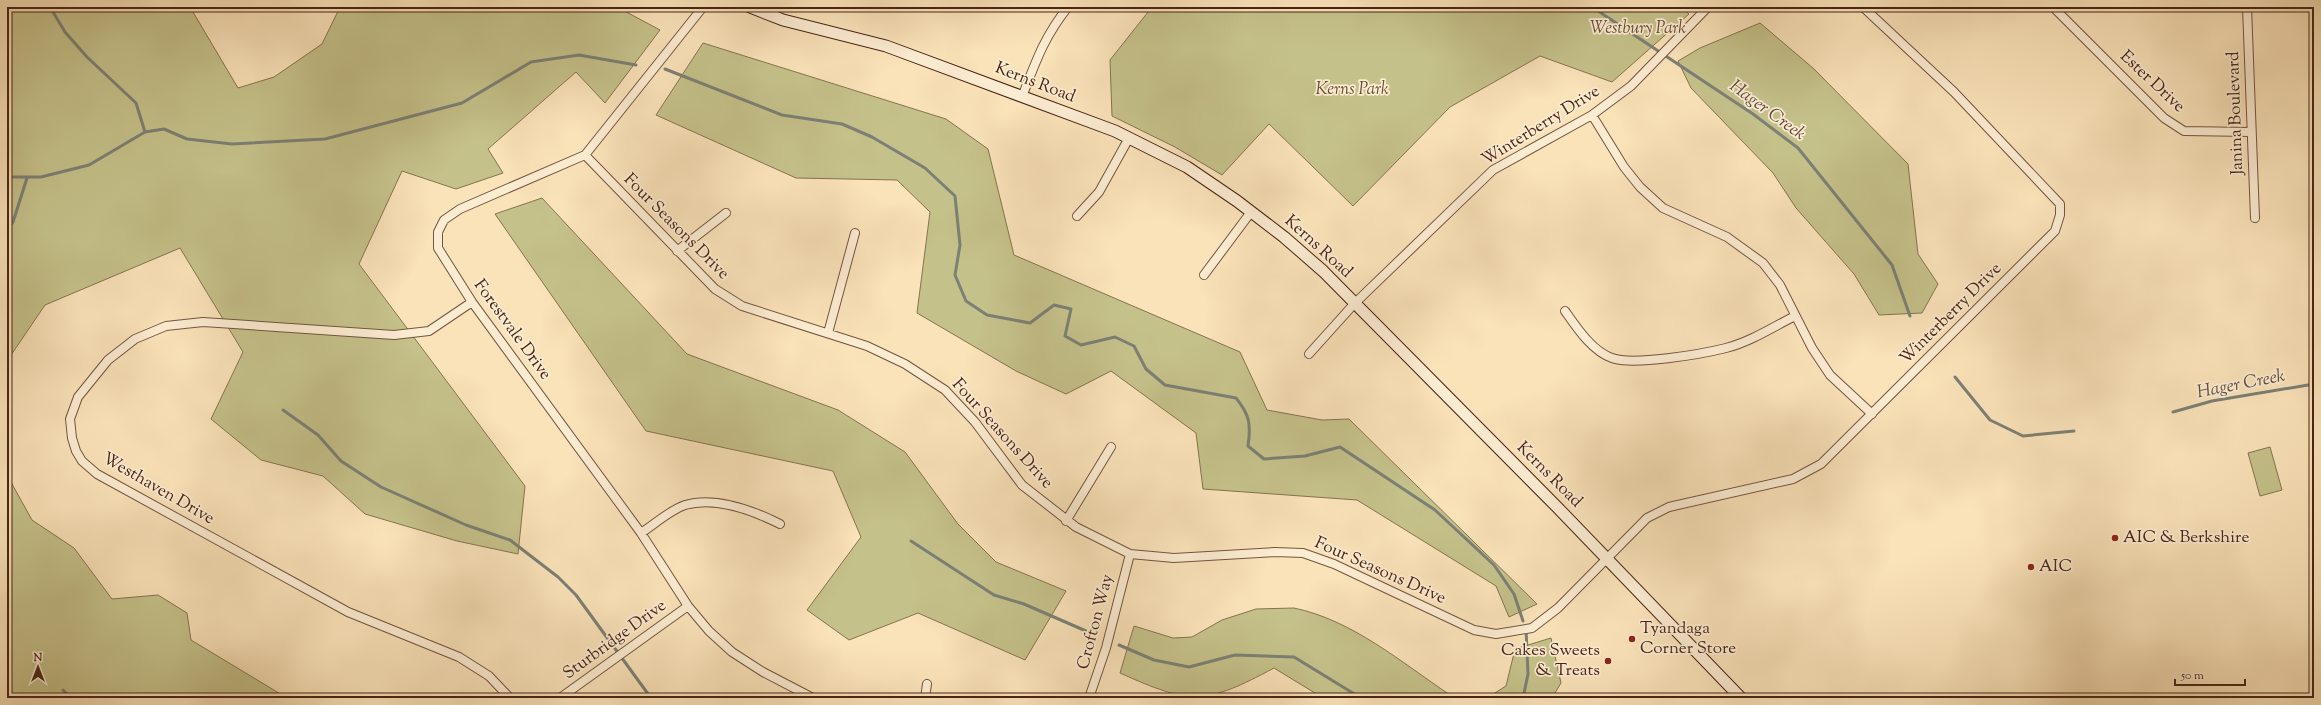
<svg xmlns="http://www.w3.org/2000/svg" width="2321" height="705" font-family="'Sorts Mill Goudy',serif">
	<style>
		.green { fill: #c5c18a; stroke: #867350 }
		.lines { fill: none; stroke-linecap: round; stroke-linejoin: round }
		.stream { stroke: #7c8075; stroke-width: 3 }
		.street-casing { stroke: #74543f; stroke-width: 10 }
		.secondary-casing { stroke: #482516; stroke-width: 13 }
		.street { stroke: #fcecd2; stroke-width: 8 }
		.secondary { stroke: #fcecd2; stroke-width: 11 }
		.poi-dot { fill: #8f2418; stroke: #fcecd2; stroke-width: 1.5 }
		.labels { text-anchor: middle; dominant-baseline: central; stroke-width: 3.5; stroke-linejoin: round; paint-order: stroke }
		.park-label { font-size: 17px; font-style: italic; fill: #674c33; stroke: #fcecd2 }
		.street-label { font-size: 17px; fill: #482516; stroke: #fcecd2 }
		.poi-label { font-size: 17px; fill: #482516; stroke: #fcecd2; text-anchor: start }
		.water-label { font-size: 18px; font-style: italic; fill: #5e4b3e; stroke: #fcecd2 }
	</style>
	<rect width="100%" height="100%" fill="#fae2b9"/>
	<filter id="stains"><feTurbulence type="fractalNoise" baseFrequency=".005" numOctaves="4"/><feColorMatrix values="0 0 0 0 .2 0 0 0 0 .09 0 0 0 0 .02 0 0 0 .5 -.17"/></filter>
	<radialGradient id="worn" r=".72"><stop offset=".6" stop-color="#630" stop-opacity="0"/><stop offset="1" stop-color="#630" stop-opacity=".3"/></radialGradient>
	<path class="green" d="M 7,7 L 190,7 L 238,88 L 274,77 L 322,44 L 340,7 L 617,7 L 660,30 L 605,103 L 576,72 L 488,149 L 503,173 L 456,189 L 402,171 L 359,264 L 525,486 L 518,554 L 457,541 L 365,514 L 323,476 L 261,460 L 211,419 L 243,352 L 180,248 L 45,305 L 7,361 Z
		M 1152,7 L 1681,7 L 1689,14 L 1612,82 L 1540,56 L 1450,107 L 1353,206 L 1269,124 L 1222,175 L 1175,147 L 1112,116 L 1110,60 Z
		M 1760,23 L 1814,69 L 1908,164 L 1918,254 L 1938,284 L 1922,313 L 1879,315 L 1854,274 L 1796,208 L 1773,173 L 1691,88 L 1678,61 L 1700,48 Z
		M 703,43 L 946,119 L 988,149 L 1014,255 L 1240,352 L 1267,410 L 1322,420 L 1349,419 L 1537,604 L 1509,617 L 1496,586 L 1357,500 L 1203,489 L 1196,433 L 1111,371 L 1066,394 L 1016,371 L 917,313 L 930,212 L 897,180 L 796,178 L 656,115 Z
		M 542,198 L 687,354 L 838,410 L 905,452 L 958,524 L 996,562 L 1066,591 L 1025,660 L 918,613 L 849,640 L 807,610 L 861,537 L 833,471 L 646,431 L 495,214 Z
		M 2270,447 L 2282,490 L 2260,496 L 2248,453 Z
		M 7,475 L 32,520 L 74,548 L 112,599 L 158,595 L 187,613 L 191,640 L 287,698 L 7,698 Z
		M 1294,608 C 1352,620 1401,662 1450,695 L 1459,698 L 1323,698 L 1274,668 C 1205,705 1191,705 1120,673 L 1134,626 L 1173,638 L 1192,637 L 1222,620 L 1256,609 Z
		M 1551,638 L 1561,683 L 1552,698 L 1487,698 L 1506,686 L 1515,649 Z"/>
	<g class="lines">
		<path class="stream" d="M 50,7 L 65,32 L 87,57 L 136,103 L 145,132
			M 1592,7 L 1753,114 L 1798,148 L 1892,265 L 1910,316
			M 665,69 L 782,115 L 842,124 L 872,137 L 925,168 L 955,196 L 960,245 L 955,275 L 966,301 L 987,315 L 1030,323 L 1054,305 L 1071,309 L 1065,336 L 1081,345 L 1115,337 L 1134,346 L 1146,369 L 1165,385 L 1236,398 C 1250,415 1251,425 1248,446 L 1264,459 L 1305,456 L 1340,447 L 1435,510 L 1494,565 L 1514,594 L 1523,621
			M 7,177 L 41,177 L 89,165 L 145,132 L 164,129 L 187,139 L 232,144 L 325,139 L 462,103 L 531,62 L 579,55 L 636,65
			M 7,229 L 13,222 L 27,178
			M 1955,377 L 1990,420 L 2023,436 L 2074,431
			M 283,410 L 318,435 L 341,461 L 381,487 L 466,525 L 510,540 L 558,577 L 576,595 L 651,698
			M 2173,412 L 2212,401 L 2314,384
			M 911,541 L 994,595 L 1024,604 L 1086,631
			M 1119,645 L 1154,660 L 1189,667 L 1235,655 L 1294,657 L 1361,698
			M 63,690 L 71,698
			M 1523,698 L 1528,674 L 1526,629"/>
		<g class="street-casing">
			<path id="street" d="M 703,7 L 585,155 L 460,209 L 444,220 L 438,232 L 438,248 L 472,302 L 641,533 L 688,606 L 709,631 L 732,652 L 763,672 L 813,698
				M 2053,7 L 2164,118 L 2184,131 L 2251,132
				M 2247,7 L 2255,218
				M 1022,97 C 1036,61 1044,37 1068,7
				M 1592,115 L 1624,167 L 1640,187 L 1663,208 L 1727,237 L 1763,263 L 1780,285 L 1812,348 L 1830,375 L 1872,414
				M 585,155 L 715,289 L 742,306 L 867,346 L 905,364 L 945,390 L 975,422 L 1022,485 L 1076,527 L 1130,554 L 1174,558 L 1275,552 L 1303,553 L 1334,564 L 1474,630 L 1496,634 L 1532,628 L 1558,608 L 1647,518 L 1669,507 L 1793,479 L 1821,464 L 2055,231 L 2060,215 L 2060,204 L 1954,92 L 1863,7
				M 1077,216 L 1099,192 L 1129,138
				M 677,251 L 726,213
				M 1204,275 L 1251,212
				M 472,302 L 429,331 L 394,335 L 203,322 L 166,326 L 135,339 L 108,360 L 78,397 L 70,419 L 72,438 L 76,451 L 82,461 L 97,474 L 348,612 L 459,657 L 489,676 L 510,698
				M 1565,311 C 1577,328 1592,351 1612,358 C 1633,366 1702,354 1726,348 C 1750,342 1773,327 1795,316
				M 828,333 L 855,233
				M 1309,354 L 1354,304 L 1493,170 L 1592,115 L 1631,86 L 1708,7
				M 1066,521 L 1111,447
				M 641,533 C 655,524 670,510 685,505 C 715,496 754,511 780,524
				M 560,698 L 688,606
				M 925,698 L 927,684
				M 1089,698 L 1106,648 L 1130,554"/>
		</g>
		<g class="secondary-casing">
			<path id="secondary" d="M 750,7 L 783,20 L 886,46 L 1115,131 L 1187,167 L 1237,201 L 1284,237 L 1323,271 L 1556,506 L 1741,698"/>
		</g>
		<use href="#street" class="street"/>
		<use href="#secondary" class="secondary"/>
	</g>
	<g class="poi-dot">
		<circle cx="2115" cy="538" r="4"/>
		<circle cx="2031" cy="567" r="4"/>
		<circle cx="1632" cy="639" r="4"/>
		<circle cx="1608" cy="661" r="4"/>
	</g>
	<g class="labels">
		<g class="park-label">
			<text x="1638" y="29">Westbury Park</text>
			<text x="1352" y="90">Kerns Park</text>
		</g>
		<g class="street-label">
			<text transform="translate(2152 82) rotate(43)">Ester Drive</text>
			<text transform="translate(1035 83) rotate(21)">Kerns Road</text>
			<text transform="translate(2236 113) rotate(-92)">Janina Boulevard</text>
			<text transform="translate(1541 126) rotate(-32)">Winterberry Drive</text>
			<text transform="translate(676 227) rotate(45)">Four Seasons Drive</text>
			<text transform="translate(1318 247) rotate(42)">Kerns Road</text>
			<text transform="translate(1951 314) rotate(-45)">Winterberry Drive</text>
			<text transform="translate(512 330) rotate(54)">Forestvale Drive</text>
			<text transform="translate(1002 434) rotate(48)">Four Seasons Drive</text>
			<text transform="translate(1549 475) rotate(45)">Kerns Road</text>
			<text transform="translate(158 489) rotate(30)">Westhaven Drive</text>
			<text transform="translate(1380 571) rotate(24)">Four Seasons Drive</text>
			<text transform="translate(1096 622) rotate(-75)">Crofton Way</text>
			<text transform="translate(615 640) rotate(-36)">Sturbridge Drive</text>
		</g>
		<g class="poi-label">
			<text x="2123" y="538">AIC &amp; Berkshire</text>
			<text x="2039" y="567">AIC</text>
			<text x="1640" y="629">Tyandaga<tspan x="1640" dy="20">Corner Store</tspan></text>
			<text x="1600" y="651" text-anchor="end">Cakes Sweets<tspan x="1600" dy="20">&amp; Treats</tspan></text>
		</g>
		<g class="water-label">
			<text transform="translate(1767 111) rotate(36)">Hager Creek</text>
			<text transform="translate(2241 385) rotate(-11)">Hager Creek</text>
		</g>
	</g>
	<rect width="2321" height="705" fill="none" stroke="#fae2b9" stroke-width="24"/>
	<rect x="8" y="8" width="2305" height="689" fill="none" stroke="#482516" stroke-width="2"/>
	<rect x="12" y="12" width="2297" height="681" fill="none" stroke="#482516"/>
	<g transform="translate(38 667)" stroke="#fcecd2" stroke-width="3" paint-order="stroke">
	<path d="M0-3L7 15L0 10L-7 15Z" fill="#482516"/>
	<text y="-6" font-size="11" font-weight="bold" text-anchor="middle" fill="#482516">N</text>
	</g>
	<path d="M2175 679v6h70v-6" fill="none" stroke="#482516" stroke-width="2"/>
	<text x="2181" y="679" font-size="12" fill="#482516" stroke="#fcecd2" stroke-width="3" paint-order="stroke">50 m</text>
	<rect width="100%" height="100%" filter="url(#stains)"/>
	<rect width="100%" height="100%" fill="url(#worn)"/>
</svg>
